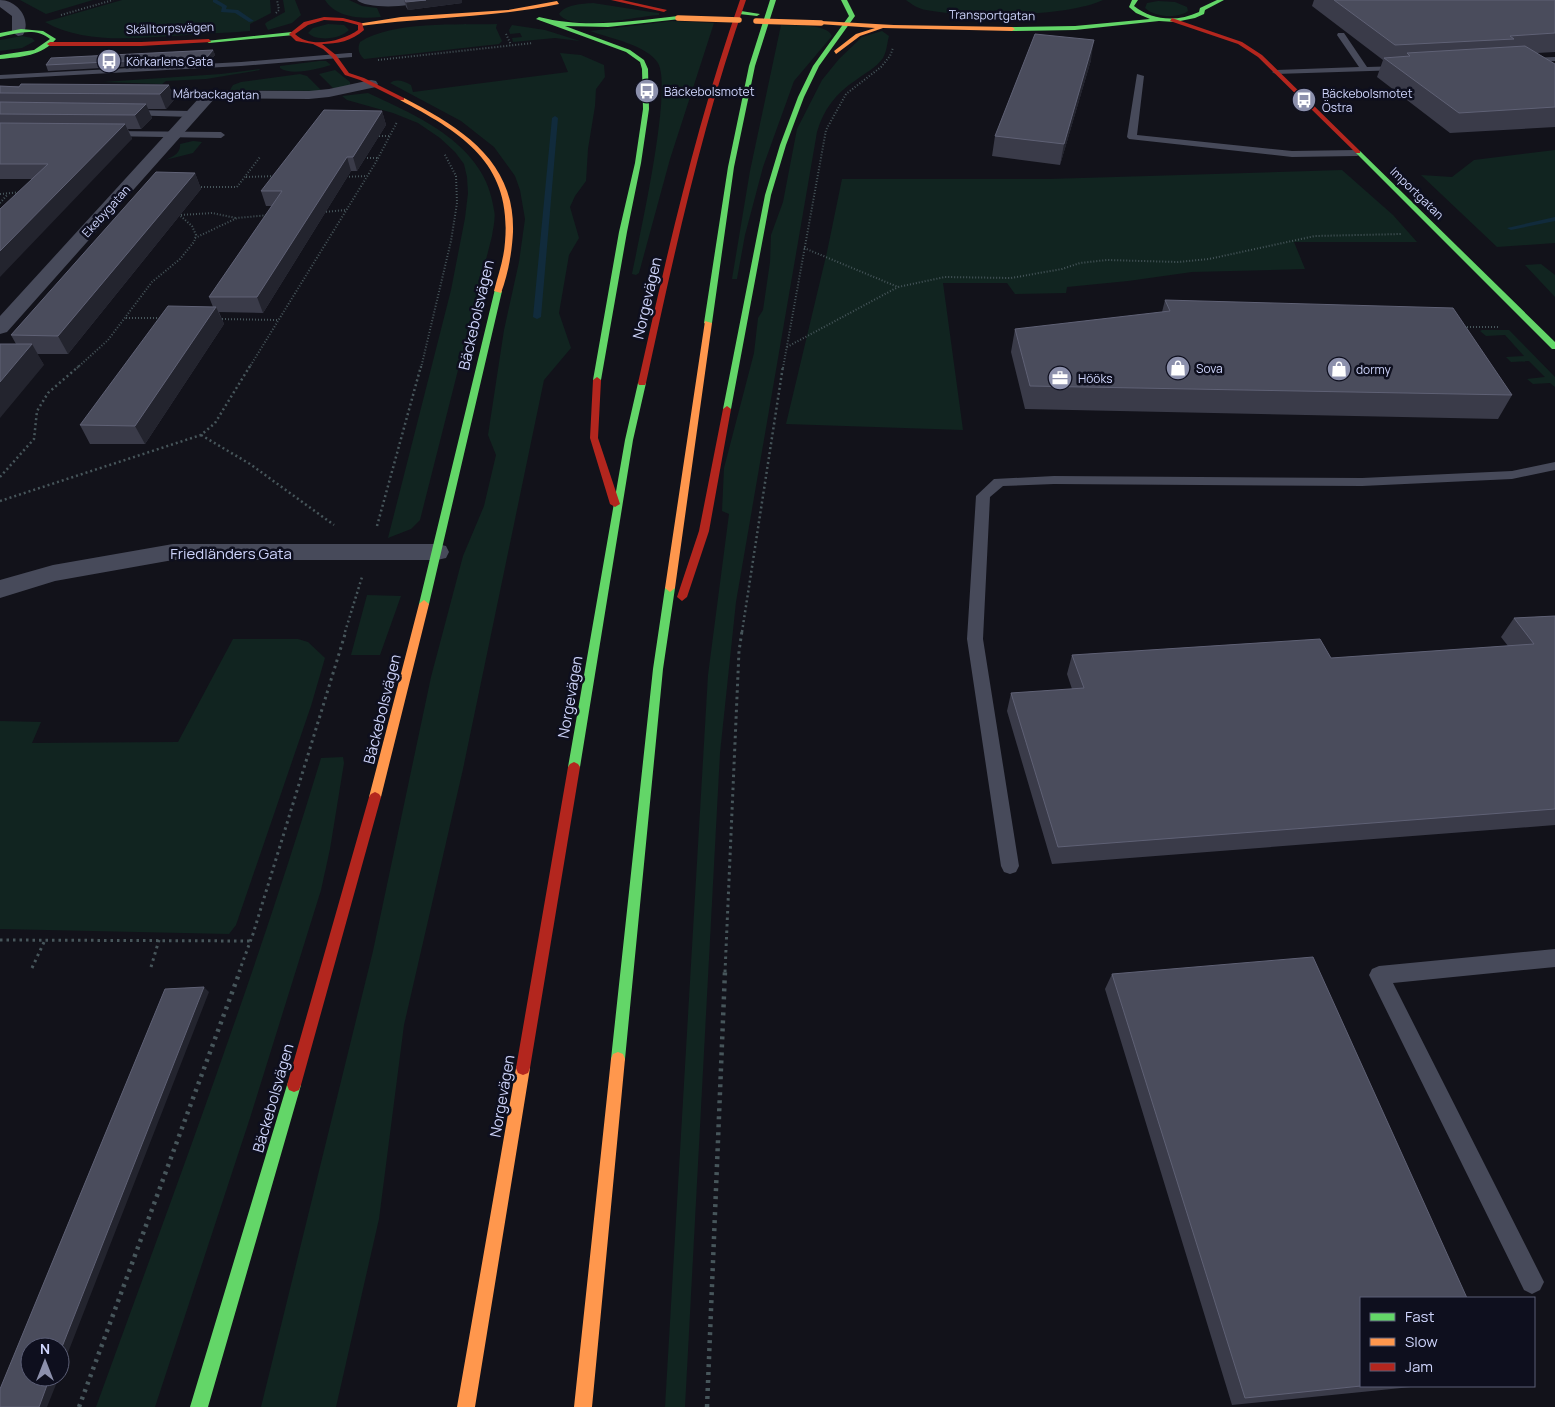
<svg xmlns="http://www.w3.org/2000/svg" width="1555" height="1407" font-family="Manrope,sans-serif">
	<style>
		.green { fill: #112420 }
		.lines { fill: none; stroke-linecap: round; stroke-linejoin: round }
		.stream { fill: #112b3c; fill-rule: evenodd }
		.path-far3 { stroke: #47565b; stroke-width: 2; stroke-dasharray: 1 2; stroke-linecap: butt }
		.path-far2 { stroke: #47565b; stroke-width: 2.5; stroke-dasharray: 2 3; stroke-linecap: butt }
		.path-far1 { stroke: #47565b; stroke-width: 3; stroke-dasharray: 2.5 4; stroke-linecap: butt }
		.path { stroke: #47565b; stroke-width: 4.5; stroke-dasharray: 3 5; stroke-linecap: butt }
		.lane { fill: #474a5a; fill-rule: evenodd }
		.street { fill: #474a5a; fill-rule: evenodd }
		.fast { fill: #63d668; fill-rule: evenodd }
		.slow { fill: #ff974d; fill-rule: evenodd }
		.jam { fill: #b3261e; fill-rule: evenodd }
		.slow-bridge { stroke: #ff974d; stroke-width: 5.5 }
		.wall { fill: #3a3b49 }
		.shaded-wall { fill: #23242e }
		.building { fill: #4a4c5c; stroke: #5f6175 }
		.labels { text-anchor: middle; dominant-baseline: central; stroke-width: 5; stroke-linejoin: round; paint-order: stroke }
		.far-street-label { font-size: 12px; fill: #ced4fb; stroke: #0e0f1e }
		.far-poi-label { font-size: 12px; fill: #ced4fb; stroke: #0e0f1e; text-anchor: start }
		.street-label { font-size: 15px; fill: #ced4fb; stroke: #0e0f1e }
	</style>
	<rect width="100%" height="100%" fill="#12121a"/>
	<path class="green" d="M 20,0 L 93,0 L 46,14 Z
		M 122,0 L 270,0 L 271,13 L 250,24 L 250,31 C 229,33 209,33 188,35 C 142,37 87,46 45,22 Z
		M 283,0 L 295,0 L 301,15 L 292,23 L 268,30 L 265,24 L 267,22 L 285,12 Z
		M 325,0 L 349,0 L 362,6 L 377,8 L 381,17 C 362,19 336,18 325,0 Z
		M 906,0 L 1103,0 C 1067,17 967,18 926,10 C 919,9 911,4 906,0 Z
		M 1158,1 L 1175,2 L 1187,7 L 1188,11 C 1178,19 1154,17 1145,8 L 1147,3 Z
		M 593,3 L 651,12 L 659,13 L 659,15 C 637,16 572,33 559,14 C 566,4 581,4 593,3 Z
		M 672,21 L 714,23 L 670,159 L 639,273 L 636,275 L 632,274 C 639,238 673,89 658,63 C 647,45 609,38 590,31 Z
		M 328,24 L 344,25 L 349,30 C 340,39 318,42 308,33 L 313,28 Z
		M 497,24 L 496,28 L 502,41 L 499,44 L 364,59 C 359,54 357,49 360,42 C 392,21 457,25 497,24 Z
		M 512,25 L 545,30 L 580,41 L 555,38 L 513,42 L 512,38 L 522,37 L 520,33 L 510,34 L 509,30 Z
		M 781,25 C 793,26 827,23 832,36 L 794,81 L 763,167 L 745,235 L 737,279 L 732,279 L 750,171 Z
		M 882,31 L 889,36 C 887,43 887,51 883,58 C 876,68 865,73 856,80 C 836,93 823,110 817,132 L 736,602 L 720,753 L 685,1407 L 665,1407 L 708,675 L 729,514 L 722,511 L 724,468 L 754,353 L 758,318 L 763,310 L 770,262 L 771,235 L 783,202 L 797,129 L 822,80 L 839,59 L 862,37 Z
		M 22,36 L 32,38 L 35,41 L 22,48 L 0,51 L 0,40 Z
		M 560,53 L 581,55 L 604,65 L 605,77 L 596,89 L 595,106 L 588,149 L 586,181 L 575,196 L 570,207 L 579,238 L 569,255 L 559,313 L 571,348 L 544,380 L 463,769 L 404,1025 L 379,1219 L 336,1407 L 261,1407 L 373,951 L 431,677 L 463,556 L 484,506 L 496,455 L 488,435 L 504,330 L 519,262 L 525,219 L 520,190 L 515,176 L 494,147 L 461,121 L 390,83 C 396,78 404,81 411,85 L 413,92 L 568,72 Z
		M 319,61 L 326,61 L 331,65 C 318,69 291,76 280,68 L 280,66 Z
		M 259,69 L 260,70 L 206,79 L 166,81 L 162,84 L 103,82 L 221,74 Z
		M 335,70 L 350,82 L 350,85 L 334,89 L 319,74 Z
		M 300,74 L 307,76 L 322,91 L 230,90 L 233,85 L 241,82 Z
		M 368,93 C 420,117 486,145 494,210 C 496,218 493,228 492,236 L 420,520 L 411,529 L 388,538 L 451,290 L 465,218 L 468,193 L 467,177 L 464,164 L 455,152 L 440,138 L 418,123 L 393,113 L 347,100 L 342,96 Z
		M 193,141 L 202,142 L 193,153 L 165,160 C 172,157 181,154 180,144 Z
		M 1555,150 L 1555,243 L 1497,247 L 1421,175 L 1452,177 L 1474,160 Z
		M 1342,170 L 1393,215 L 1417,242 L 1294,242 L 1305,269 L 1192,272 L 1128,281 L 1067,287 L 1066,293 L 1015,294 L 1007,283 L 943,283 L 963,430 L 786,424 L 827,252 L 842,179 L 1049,179 Z
		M 1541,264 L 1555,275 L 1555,297 L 1525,265 Z
		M 1482,330 L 1509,330 L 1555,377 L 1555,387 L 1550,383 L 1533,384 L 1527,379 L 1545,377 L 1529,361 L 1511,362 L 1506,357 L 1524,356 L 1505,335 L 1486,336 L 1480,331 Z
		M 367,595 L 401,596 L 380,655 L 351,655 Z
		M 233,639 L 298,639 L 308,642 L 325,658 L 311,706 L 236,925 L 229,934 L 0,929 L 0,721 L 41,722 L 32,743 L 178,742 Z
		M 343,757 L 344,763 L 330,849 L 321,890 L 250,1118 L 155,1407 L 96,1407 C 174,1192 255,977 321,758 Z"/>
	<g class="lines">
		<path class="stream" d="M 213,0 L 217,0 L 227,6 L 226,9 L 238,10 L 254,21 L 249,22 L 235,13 L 221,12 L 222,7 L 213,2 Z
			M 555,116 L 558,118 L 541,317 L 537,319 L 533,317 L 552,118 Z
			M 1555,217 L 1555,221 L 1511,230 L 1507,228 Z"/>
		<path class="path-far3" d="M 276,13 L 279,10 L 277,0
			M 61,15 L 113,0
			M 506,34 L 511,45
			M 378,60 L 533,43
			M 376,136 L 390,136
			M 364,158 L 378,158
			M 246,177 L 277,176
			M 343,177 L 367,176
			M 198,187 L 237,187 L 260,157
			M 0,194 L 22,192
			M 0,203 L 8,194
			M 323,212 L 346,210
			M 181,215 L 212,213 L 236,218
			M 195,238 L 237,218 L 269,215
			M 804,248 L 898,287 L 945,277 L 1011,278 L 1062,269 L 1080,263 L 1107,260 L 1178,262 L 1209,259 L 1315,236 L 1402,234
			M 126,318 L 163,318
			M 219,319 L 278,320
			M 1461,327 L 1498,327
			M 787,347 L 898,287
			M 77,368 L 108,340 L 152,282 L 180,259 L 194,242 L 196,235 L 192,226 L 177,213
			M 249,368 L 376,162 L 397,122
			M 421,368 L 451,241 L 457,203 L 456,176 L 444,153
			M 783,368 L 826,130 L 846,94 L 881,67 L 890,56 L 893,48"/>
		<path class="path-far2" d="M 201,435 L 250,464 L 334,525
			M 0,477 L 34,439 L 37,411 L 48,393 L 79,366
			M 0,501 L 201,435 L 215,423 L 250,366
			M 377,526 L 421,366
			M 345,632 L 362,577
			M 742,632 L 783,366"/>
		<path class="path-far1" d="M 0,940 L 251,941
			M 151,967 L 159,940
			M 32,968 L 45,940
			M 239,972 L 253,934 L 346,631
			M 725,972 L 739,651 L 742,631"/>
		<path class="path" d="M 79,1407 L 240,971
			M 707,1407 L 725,971"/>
		<path class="lane" d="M 1338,33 L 1344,33 L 1367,67 L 1401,66 L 1405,68 L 1401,70 L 1276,74 L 1272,72 L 1276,70 L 1359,67 L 1337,35 Z
			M 349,53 L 352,53 L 352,57 L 241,66 L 0,79 L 0,75 L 241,62 Z
			M 1555,57 L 1555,61 L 1526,62 L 1522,60 L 1526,58 Z
			M 1137,74 L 1144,76 L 1137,135 L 1292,151 L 1357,150 L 1362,153 L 1357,156 L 1292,157 L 1129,139 L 1127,137 Z
			M 127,110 L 192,111 L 196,114 L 192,117 L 124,115 L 124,111 Z
			M 108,131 L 221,132 L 225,135 L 221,138 L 105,136 L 105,132 Z
			M 1555,462 L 1555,470 L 1512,479 L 1362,486 L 1054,484 L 1003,486 L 990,497 L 983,639 L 1019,866 L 1016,872 L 1010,874 L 1004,872 L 1001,866 L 967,639 L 976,496 L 994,479 L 1054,476 L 1362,478 L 1512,471 Z
			M 1555,949 L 1555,967 L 1393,983 L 1540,1274 L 1544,1282 L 1540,1290 L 1532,1294 L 1524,1290 L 1369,975 L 1372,969 L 1379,966 Z"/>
		<path class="street" d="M 0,0 C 17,0 32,19 23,35 L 18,36 L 12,32 L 12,16 L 0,7 Z
			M 357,0 L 421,0 C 414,8 365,9 357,0 Z
			M 371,80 L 376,81 L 378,84 L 376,87 L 329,97 L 309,99 L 215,98 L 7,332 L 0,334 L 0,316 L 199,98 L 134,97 L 129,96 L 127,93 L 129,90 L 309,91 L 329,89 Z
			M 173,544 L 437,544 L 446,546 L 449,552 L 446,558 L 437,560 L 173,560 L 55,581 L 0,598 L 0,580 L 53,565 Z"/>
		<path class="fast" d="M 770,0 L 776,0 L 755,66 L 734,167 L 712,323 L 708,325 L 704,323 L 728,167 L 749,66 Z
			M 841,0 L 847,0 L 855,16 L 819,66 L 804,97 L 786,145 L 771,195 L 731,409 L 727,412 L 724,411 L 723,409 L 765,195 L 780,145 L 798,97 L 813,66 L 849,16 Z
			M 1132,0 L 1138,0 L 1134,6 C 1153,21 1177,22 1199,12 L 1200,8 L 1217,0 L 1224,0 L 1205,10 L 1204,14 L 1195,18 L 1175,22 L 1159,21 L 1075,30 L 1012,31 L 1009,29 L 1012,27 L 1075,26 L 1150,19 L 1136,13 L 1129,7 Z
			M 741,11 L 760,14 L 757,16 L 739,14 Z
			M 678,16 L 680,19 L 608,27 L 565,26 L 630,50 L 644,60 L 648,69 L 649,109 L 641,163 L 627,232 L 601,380 L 597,383 L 593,380 L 619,232 L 635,163 L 643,109 L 642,69 L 640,62 L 626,52 L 536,19 L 539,17 C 586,29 631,21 678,16 Z
			M 21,29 L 43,31 L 56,39 C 42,56 21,57 0,59 L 0,55 L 34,50 L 50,39 C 36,27 17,33 0,37 L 0,33 Z
			M 292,32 L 294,35 L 209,43 L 206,41 Z
			M 1356,151 L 1360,151 L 1555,342 L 1555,349 L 1552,349 L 1356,153 Z
			M 495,289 L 502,291 L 429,604 L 424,608 L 419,604 Z
			M 642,380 L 646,383 L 633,440 L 580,767 L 578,770 L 570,770 L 568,767 L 625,440 L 638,383 Z
			M 670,584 L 675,588 L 663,669 L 625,1059 L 623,1064 L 618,1066 L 613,1064 L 611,1059 L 653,669 L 665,588 Z
			M 294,1078 L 299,1080 L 301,1085 L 208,1407 L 190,1407 L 287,1085 L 289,1080 Z"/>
		<path class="slow" d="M 557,1 L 559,4 C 493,18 426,17 360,26 L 357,24 L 401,17 L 508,10 Z
			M 821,21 L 894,25 L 1012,27 L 1015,29 L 1012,31 L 883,28 L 860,36 L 836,54 L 834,51 L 856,34 L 875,28 L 819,24 Z
			M 400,98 L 404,98 C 461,128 515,160 513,232 C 512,252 508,275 501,293 L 494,291 C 498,275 504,259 505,242 C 512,163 462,133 400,100 Z
			M 705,321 L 712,323 L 675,588 L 670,592 L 665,588 Z
			M 424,600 L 429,604 L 381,797 L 379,800 L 375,802 L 371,800 L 369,797 L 419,604 Z
			M 618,1052 L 623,1054 L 625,1059 L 592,1407 L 574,1407 L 611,1059 L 613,1054 Z
			M 523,1061 L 528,1063 L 530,1068 L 475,1407 L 457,1407 L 516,1068 L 518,1063 Z"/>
		<path class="jam" d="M 611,0 L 622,0 L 667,10 L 664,12 Z
			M 740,0 L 746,0 C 702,125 674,254 646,383 L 645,385 L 639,385 L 638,383 C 667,254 696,125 740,0 Z
			M 324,17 L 343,18 L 362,23 L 364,30 C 352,41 337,44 322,44 L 336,55 L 349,73 L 364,78 L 404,98 L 404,100 L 400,100 L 360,80 L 345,75 L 332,57 L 323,49 L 313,44 L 296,41 L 289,34 L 304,22 ZM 324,20 L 343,21 L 358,25 L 358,30 C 343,41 310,49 295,34 L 308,25 Z
			M 1172,18 L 1242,42 L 1262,55 L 1360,151 L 1360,153 L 1356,153 L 1258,57 L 1238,44 L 1170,21 Z
			M 209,39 L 211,42 L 141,46 L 50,46 L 47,44 L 50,42 L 141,42 Z
			M 597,377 L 601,380 L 598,438 L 620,504 L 615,507 L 610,504 L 590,438 L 593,380 Z
			M 727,406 L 731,409 L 709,531 L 687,597 L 682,601 L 677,597 L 699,531 L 723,409 Z
			M 574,762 L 578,764 L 580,767 L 530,1068 L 528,1073 L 523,1075 L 518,1073 L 516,1068 L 568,767 L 570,764 Z
			M 375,792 L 379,794 L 381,797 L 301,1085 L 299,1090 L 294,1092 L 289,1090 L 287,1085 L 369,797 L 371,794 Z"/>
		<path class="slow-bridge" d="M 678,18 L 739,20
			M 756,21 L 821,23"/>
	</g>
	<path class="wall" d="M 404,0 L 462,0 L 462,3 L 408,10 L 406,7 Z
		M 1314,0 L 1555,0 L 1555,52 L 1537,53 L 1555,64 L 1555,127 L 1450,133 L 1377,77 L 1383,60 L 1312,6 Z
		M 213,50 L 215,55 L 209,62 L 48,71 L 46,65 Z
		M 1091,60 L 1060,165 L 992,156 L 995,136 Z
		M 169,85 L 174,100 L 166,109 L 148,109 L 152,118 L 141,129 L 128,129 L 132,139 L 32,179 L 0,179 L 0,86 Z
		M 382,111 L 386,125 L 357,171 L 351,171 L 263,313 L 219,312 L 224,324 L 145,444 L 90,444 L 80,425 L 213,307 L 209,297 L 272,206 L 266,206 L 261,191 Z
		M 195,173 L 201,189 L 68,354 L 37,354 L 44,365 L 16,344 L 11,335 Z
		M 1165,300 L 1512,395 L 1498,419 L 1025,409 L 1011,352 L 1015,329 L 1162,312 Z
		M 1555,616 L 1555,825 L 1052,864 L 1007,711 L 1011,693 L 1072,689 L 1067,674 L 1072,655 L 1331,658 L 1508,646 L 1501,637 L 1514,618 Z
		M 1112,974 L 1361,1386 L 1421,1386 L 1232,1405 L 1105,989 Z"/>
	<path class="shaded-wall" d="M 426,0 L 462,0 L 462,3 L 408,10 L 406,2 Z
		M 1094,40 L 1091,60 L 1060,165 L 1064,144 Z
		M 213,50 L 215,55 L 209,62 L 207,57 Z
		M 169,85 L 174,100 L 166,109 L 160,94 Z
		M 146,104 L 152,118 L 141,129 L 135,115 Z
		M 382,111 L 386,125 L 357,171 L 353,157 Z
		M 125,124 L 132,139 L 0,277 L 0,251 Z
		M 347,157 L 351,171 L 263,313 L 257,297 Z
		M 195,173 L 201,189 L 68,354 L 58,336 Z
		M 216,307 L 224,324 L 145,444 L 135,426 Z
		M 32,344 L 44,365 L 0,418 L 0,382 Z
		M 204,987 L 209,992 L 60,1373 L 60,1352 Z
		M 50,1377 L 59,1377 L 47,1407 L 39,1407 Z"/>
	<path class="building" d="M 405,0 L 426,0 L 406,2 Z
		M 1334,0 L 1555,0 L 1555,33 L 1510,36 L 1514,39 L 1395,45 Z
		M 1035,34 L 1094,40 L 1064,144 L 995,136 Z
		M 1525,46 L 1555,64 L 1555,107 L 1459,113 L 1384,58 L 1410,56 L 1407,53 Z
		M 213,50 L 207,57 L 46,65 L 51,58 Z
		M 21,84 L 169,85 L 160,94 L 0,93 L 0,86 L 19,87 Z
		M 0,102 L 146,104 L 135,115 L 0,114 Z
		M 324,110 L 382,111 L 353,157 L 347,157 L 257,297 L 209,297 L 282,191 L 261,191 Z
		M 0,123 L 125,124 L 0,251 L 0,209 L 48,164 L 0,164 Z
		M 156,172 L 195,173 L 58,336 L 11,335 Z
		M 1165,300 L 1453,308 L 1512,395 L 1030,386 L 1015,329 L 1170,311 Z
		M 168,306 L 216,307 L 135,426 L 80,425 Z
		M 0,344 L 32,344 L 0,382 Z
		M 1555,616 L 1555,809 L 1058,847 L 1011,693 L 1084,688 L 1072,655 L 1320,639 L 1331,658 L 1534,644 L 1514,618 Z
		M 1313,957 L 1467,1298 L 1361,1298 L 1361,1386 L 1245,1398 L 1112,974 Z
		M 204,987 L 60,1352 L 60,1347 L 30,1347 L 30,1377 L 50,1377 L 39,1407 L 0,1407 L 0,1389 L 165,989 Z"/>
	<defs>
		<g id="bus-disc" transform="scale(1.25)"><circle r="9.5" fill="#8c90ac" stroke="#0e0f1e"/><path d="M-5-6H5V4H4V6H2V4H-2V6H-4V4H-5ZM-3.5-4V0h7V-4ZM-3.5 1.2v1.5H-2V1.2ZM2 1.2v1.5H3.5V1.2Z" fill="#fff"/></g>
		<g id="shop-disc" transform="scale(1.25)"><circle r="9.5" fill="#8c90ac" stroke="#0e0f1e"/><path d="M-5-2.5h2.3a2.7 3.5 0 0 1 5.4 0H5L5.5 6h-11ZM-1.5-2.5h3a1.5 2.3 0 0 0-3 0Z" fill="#fff"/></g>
		<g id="office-disc" transform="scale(1.25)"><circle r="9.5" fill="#8c90ac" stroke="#0e0f1e"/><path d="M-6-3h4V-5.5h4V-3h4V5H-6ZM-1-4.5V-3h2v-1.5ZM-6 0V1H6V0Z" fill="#fff"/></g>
	</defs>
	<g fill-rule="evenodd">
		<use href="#bus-disc" x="109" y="61"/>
		<use href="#bus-disc" x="647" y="91"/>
		<use href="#bus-disc" x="1304" y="100"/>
		<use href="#shop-disc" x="1178" y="368"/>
		<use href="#shop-disc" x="1339" y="369"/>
		<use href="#office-disc" x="1060" y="378"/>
	</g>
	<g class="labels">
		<g class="far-street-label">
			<text transform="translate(992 15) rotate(1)">Transportgatan</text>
			<text transform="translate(170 28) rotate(-2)">Skälltorpsvägen</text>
			<text transform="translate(216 94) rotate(1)">Mårbackagatan</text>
			<text transform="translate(1417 193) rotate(44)">Importgatan</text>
			<text transform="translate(106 211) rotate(-48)">Ekebygatan</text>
		</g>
		<g class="far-poi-label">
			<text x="126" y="61">Körkarlens Gata</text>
			<text x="664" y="91">Bäckebolsmotet</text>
			<text x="1322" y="93">Bäckebolsmotet<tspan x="1322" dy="14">Östra</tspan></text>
			<text x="1196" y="368">Sova</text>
			<text x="1356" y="369">dormy</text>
			<text x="1078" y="378">Hööks</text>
		</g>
		<g class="street-label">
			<text transform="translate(647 298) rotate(-77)">Norgevägen</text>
			<text transform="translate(476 315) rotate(-77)">Bäckebolsvägen</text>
			<text x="231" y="553">Friedländers Gata</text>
			<text transform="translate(570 697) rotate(-80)">Norgevägen</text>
			<text transform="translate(382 709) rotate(-76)">Bäckebolsvägen</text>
			<text transform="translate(502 1096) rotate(-80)">Norgevägen</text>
			<text transform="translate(273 1098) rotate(-74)">Bäckebolsvägen</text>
		</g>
	</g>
	<rect x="1360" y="1297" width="175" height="90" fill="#0e0f1e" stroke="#5b5e76"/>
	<rect x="1370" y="1313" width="25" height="8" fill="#63d668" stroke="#5b5e76"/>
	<text x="1405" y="1322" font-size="15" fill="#ced4fb">Fast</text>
	<rect x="1370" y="1338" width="25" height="8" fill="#ff974d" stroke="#5b5e76"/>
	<text x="1405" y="1347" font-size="15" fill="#ced4fb">Slow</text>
	<rect x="1370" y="1363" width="25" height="8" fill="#b3261e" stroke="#5b5e76"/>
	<text x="1405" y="1372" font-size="15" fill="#ced4fb">Jam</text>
	<g transform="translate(45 1362)"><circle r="24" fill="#0e0f1e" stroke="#5b5e76"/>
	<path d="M0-4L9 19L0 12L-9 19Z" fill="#8c90ac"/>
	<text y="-8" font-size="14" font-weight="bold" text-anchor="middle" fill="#ced4fb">N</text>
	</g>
</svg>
